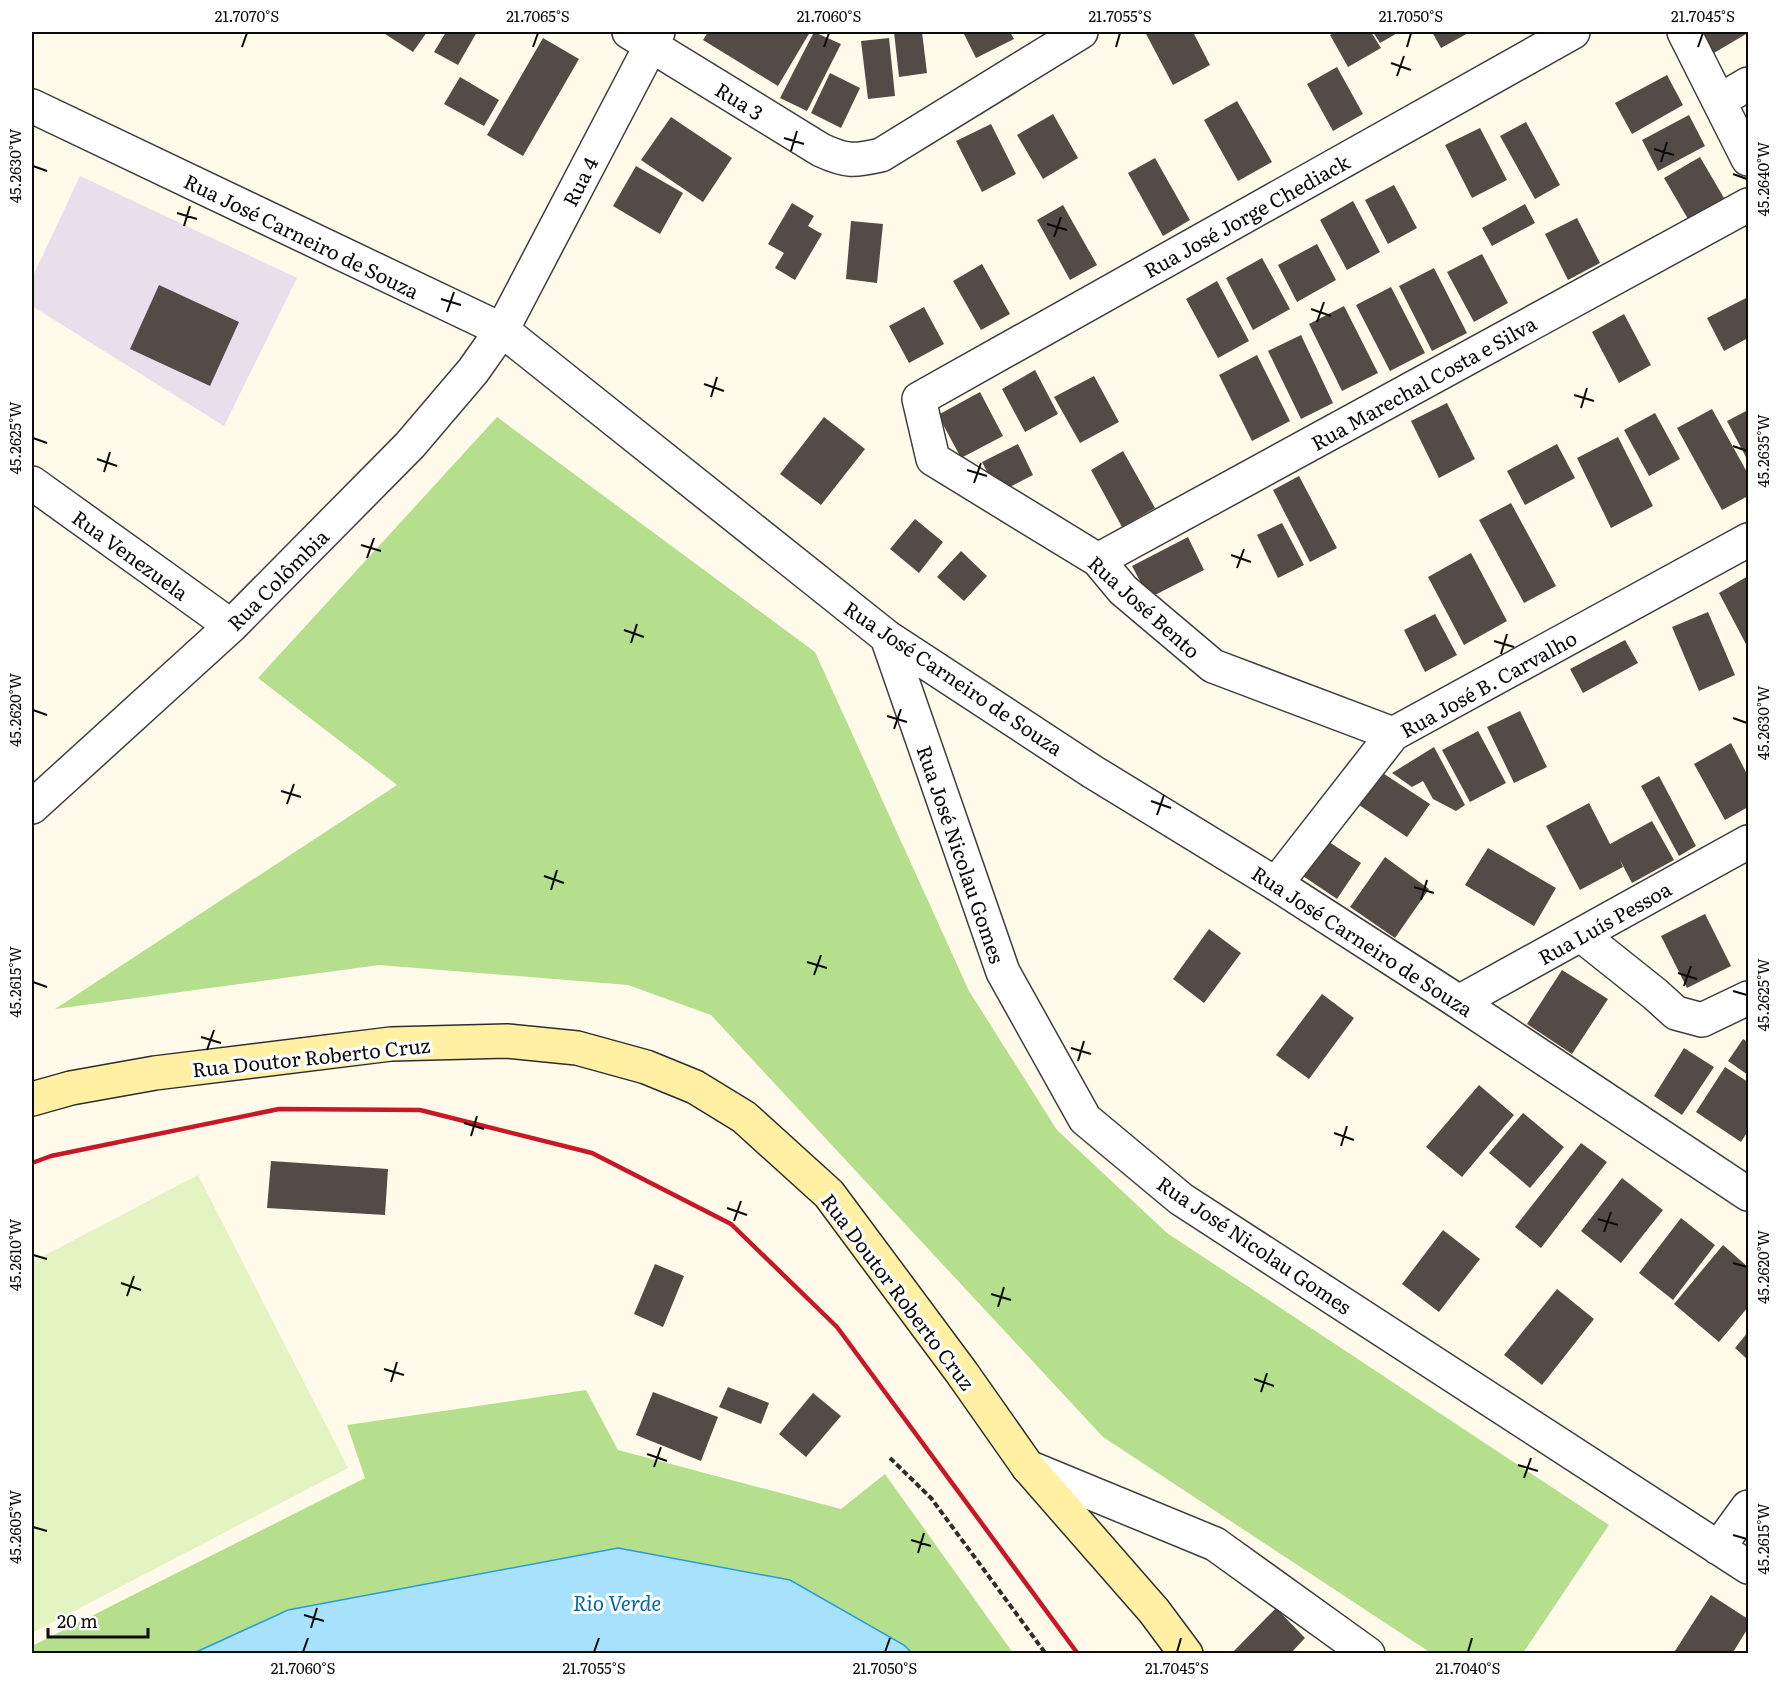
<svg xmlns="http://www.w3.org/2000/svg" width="1780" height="1685" font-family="Literata,serif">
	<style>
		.industrial { fill: #e9deeb }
		.forest { fill: #b6df8d }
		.pitch { fill: #e4f3c2 }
		.water { fill: #a8e1fc; stroke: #289cda; stroke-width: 1.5 }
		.building { fill: #554b46 }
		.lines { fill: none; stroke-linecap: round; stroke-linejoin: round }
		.minor-casing { stroke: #3e3e3e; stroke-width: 36 }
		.secondary-casing { stroke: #2d2d2d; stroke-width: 36 }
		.path { stroke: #2d2d2d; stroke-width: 4; stroke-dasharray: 6 3; stroke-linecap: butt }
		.minor { stroke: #fff; stroke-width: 33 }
		.secondary { stroke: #fff0a4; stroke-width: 33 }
		.rail { stroke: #c71728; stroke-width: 4.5 }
		.ticks { fill: none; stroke: #0b0b0b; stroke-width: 2 }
		.labels { text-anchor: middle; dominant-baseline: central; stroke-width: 6; stroke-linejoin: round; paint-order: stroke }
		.street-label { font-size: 20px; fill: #0b0b0b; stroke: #fff }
		.water-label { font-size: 21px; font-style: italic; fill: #0a6aa7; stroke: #fff }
		.neatline { fill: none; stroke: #0b0b0b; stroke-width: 2 }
		.ticks-label { font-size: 15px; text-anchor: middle; fill: #0b0b0b }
	</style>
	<rect width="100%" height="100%" fill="#fffae9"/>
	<path class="industrial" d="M 80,176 L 297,278 L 224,426 L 32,306 L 32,278 Z"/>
	<path class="forest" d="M 497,417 L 815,652 L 969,991 L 1057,1130 L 1167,1233 L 1609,1525 L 1523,1653 L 1431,1653 L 1103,1437 L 711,1015 L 628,985 L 379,965 L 55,1009 L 397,785 L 258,678 Z
		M 586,1390 L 618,1450 L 841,1509 L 885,1474 L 1013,1653 L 912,1653 L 904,1645 L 288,1610 L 194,1653 L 32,1654 L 32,1646 L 365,1478 L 347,1425 Z"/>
	<path class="pitch" d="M 198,1175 L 348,1468 L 32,1633 L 32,1262 Z"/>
	<path class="water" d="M 618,1548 L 790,1580 L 904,1645 L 912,1653 L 194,1653 L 288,1610 Z"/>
	<path class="building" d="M 382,32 L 427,32 L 413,52 Z
		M 446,32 L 477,32 L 458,65 L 434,52 Z
		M 708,32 L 810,32 L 778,86 L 703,40 Z
		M 814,32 L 841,44 L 807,111 L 780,98 Z
		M 894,32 L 922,32 L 927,73 L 899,77 Z
		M 963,32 L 1010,32 L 1014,39 L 976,58 Z
		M 1145,32 L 1193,32 L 1210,65 L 1173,85 Z
		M 1335,32 L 1371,32 L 1381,48 L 1348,67 L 1330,35 Z
		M 1373,32 L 1399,32 L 1380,43 Z
		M 1432,32 L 1470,32 L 1441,48 Z
		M 1704,32 L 1748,32 L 1748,38 L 1746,34 L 1714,53 L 1702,33 Z
		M 543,38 L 579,59 L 523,156 L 487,135 Z
		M 889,38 L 895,96 L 868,99 L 861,41 Z
		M 1337,67 L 1363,114 L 1333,131 L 1307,84 Z
		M 830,73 L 860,88 L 841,128 L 811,113 Z
		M 1667,75 L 1683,105 L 1632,134 L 1615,103 Z
		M 460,77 L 499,100 L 484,126 L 444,104 Z
		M 1237,101 L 1272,162 L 1238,181 L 1204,120 Z
		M 1053,114 L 1078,158 L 1043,179 L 1017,135 Z
		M 1689,115 L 1705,146 L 1658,171 L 1642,140 Z
		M 671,117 L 732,158 L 703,202 L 641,160 Z
		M 1526,122 L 1560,185 L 1535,199 L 1500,136 Z
		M 991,124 L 1016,174 L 982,192 L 956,141 Z
		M 1480,128 L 1507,180 L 1472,198 L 1445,145 Z
		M 1700,157 L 1724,198 L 1688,219 L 1664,178 Z
		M 1155,158 L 1190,220 L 1163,236 L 1128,173 Z
		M 636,166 L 683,193 L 660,234 L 613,206 Z
		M 1394,185 L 1417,228 L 1388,244 L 1365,200 Z
		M 1353,201 L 1380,252 L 1347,270 L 1320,220 Z
		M 792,203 L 814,216 L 808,226 L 822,234 L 795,280 L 775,268 L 784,253 L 768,244 Z
		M 1525,204 L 1535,223 L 1492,246 L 1482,228 Z
		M 1063,205 L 1097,265 L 1070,280 L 1037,220 Z
		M 1577,218 L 1600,263 L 1568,280 L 1545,234 Z
		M 851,221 L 883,224 L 877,283 L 846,279 Z
		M 1317,244 L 1336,280 L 1297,302 L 1278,265 Z
		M 1482,254 L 1508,303 L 1474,322 L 1447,272 Z
		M 1262,258 L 1290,309 L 1253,330 L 1226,278 Z
		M 982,264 L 1010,314 L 981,330 L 953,281 Z
		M 1434,268 L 1467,333 L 1432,351 L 1399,286 Z
		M 1217,281 L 1249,341 L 1218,358 L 1186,299 Z
		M 159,285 L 239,322 L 210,386 L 130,349 Z
		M 1391,287 L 1425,353 L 1390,371 L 1356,305 Z
		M 1748,297 L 1748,338 L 1724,351 L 1707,318 Z
		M 1344,306 L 1378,373 L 1342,391 L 1309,324 Z
		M 924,307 L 944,344 L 909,363 L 889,326 Z
		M 1624,314 L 1651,365 L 1619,383 L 1592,332 Z
		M 1301,335 L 1333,403 L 1301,419 L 1268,351 Z
		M 1257,355 L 1290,421 L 1252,441 L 1219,375 Z
		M 1035,370 L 1058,414 L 1025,432 L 1002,389 Z
		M 1094,376 L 1119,422 L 1080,443 L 1054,397 Z
		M 980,392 L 1003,436 L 961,458 L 938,415 Z
		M 1447,403 L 1475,459 L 1439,478 L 1411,421 Z
		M 1712,409 L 1748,474 L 1748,496 L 1722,510 L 1677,428 Z
		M 1748,410 L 1748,461 L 1727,421 Z
		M 1655,413 L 1680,459 L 1649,476 L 1624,430 Z
		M 824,417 L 865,449 L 821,505 L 780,474 Z
		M 1618,437 L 1653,506 L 1611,528 L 1577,458 Z
		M 1018,444 L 1033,475 L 998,493 L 982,462 Z
		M 1557,444 L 1575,478 L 1525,505 L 1507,471 Z
		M 1123,451 L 1155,508 L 1122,527 L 1091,470 Z
		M 1299,476 L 1337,548 L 1310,562 L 1273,490 Z
		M 1511,503 L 1556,586 L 1524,603 L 1479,520 Z
		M 915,519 L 943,542 L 919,573 L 890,549 Z
		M 1282,523 L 1304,565 L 1278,578 L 1257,535 Z
		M 1188,537 L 1204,570 L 1149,598 L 1132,566 Z
		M 961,551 L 987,576 L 964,601 L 937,577 Z
		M 1471,553 L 1507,621 L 1464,645 L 1428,577 Z
		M 1748,576 L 1748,648 L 1719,593 Z
		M 1708,612 L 1735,675 L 1699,691 L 1672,627 Z
		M 1435,614 L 1457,655 L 1425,672 L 1404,630 Z
		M 1625,640 L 1638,663 L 1583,693 L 1570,669 Z
		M 1520,711 L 1547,767 L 1514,783 L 1487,727 Z
		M 1478,731 L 1506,783 L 1470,802 L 1442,750 Z
		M 1731,743 L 1748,776 L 1748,807 L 1725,820 L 1694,764 Z
		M 1434,747 L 1465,805 L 1456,811 L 1433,799 L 1423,781 L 1412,787 L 1392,773 Z
		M 1375,768 L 1430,804 L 1407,837 L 1353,801 Z
		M 1659,776 L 1696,846 L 1679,856 L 1641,786 Z
		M 1589,803 L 1610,844 L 1652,821 L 1674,860 L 1632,883 L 1620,860 L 1623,867 L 1580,890 L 1546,826 Z
		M 1323,838 L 1361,863 L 1337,899 L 1300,874 Z
		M 1488,848 L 1556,888 L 1534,926 L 1465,885 Z
		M 1385,857 L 1429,889 L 1395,938 L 1350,907 Z
		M 1705,914 L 1731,966 L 1687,988 L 1661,936 Z
		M 1209,929 L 1241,953 L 1204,1003 L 1173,979 Z
		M 1562,970 L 1608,999 L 1572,1054 L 1527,1024 Z
		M 1322,994 L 1354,1018 L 1309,1079 L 1276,1055 Z
		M 1743,1039 L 1748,1042 L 1748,1075 L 1728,1061 Z
		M 1684,1048 L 1714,1067 L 1682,1115 L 1654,1096 Z
		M 1725,1067 L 1748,1082 L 1748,1131 L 1741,1142 L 1696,1112 Z
		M 1479,1085 L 1514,1115 L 1462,1177 L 1426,1147 Z
		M 1523,1113 L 1564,1147 L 1530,1188 L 1489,1153 Z
		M 1581,1143 L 1607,1162 L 1541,1248 L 1515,1227 Z
		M 271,1161 L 388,1169 L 385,1215 L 267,1208 Z
		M 1622,1178 L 1663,1210 L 1621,1263 L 1581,1231 Z
		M 1681,1218 L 1715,1245 L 1673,1300 L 1639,1273 Z
		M 1443,1230 L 1480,1259 L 1439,1312 L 1402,1284 Z
		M 1723,1245 L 1748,1267 L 1748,1307 L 1719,1342 L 1674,1304 Z
		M 655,1264 L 684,1276 L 663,1327 L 634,1314 Z
		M 1557,1289 L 1594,1319 L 1542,1385 L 1504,1355 Z
		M 1748,1332 L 1748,1360 L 1735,1348 Z
		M 728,1387 L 769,1403 L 761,1424 L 719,1407 Z
		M 653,1392 L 718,1417 L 701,1461 L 636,1435 Z
		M 813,1393 L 841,1416 L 806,1457 L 779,1434 Z
		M 1711,1595 L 1748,1619 L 1748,1628 L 1732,1654 L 1673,1654 Z
		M 1276,1608 L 1305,1638 L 1290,1654 L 1231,1654 Z"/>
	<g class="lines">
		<g class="minor-casing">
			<path id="minor" d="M 629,32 L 821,150 C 847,162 854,161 881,155 L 1081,32
				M 1684,32 L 1748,159
				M 1719,101 L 1748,84
				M 32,106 L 502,330 L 887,637 L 1093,772 L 1276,884 L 1459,1002 L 1748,1194
				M 32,483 L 231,626
				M 1098,560 L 1748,205
				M 887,637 L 1003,972 L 1085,1119 L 1181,1199 L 1748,1567
				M 1393,734 L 1213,666 L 1123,590 L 1098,560 L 933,459 L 919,399 L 1573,32
				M 32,807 L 231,626 L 410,445 L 473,371 L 502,330 L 658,32
				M 1276,884 L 1393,734 L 1748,540
				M 1581,935 L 1655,994 L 1676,1013 L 1702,1020 L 1748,998
				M 1459,1002 L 1748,842
				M 1028,1467 L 1215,1544 L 1368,1654
				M 1718,1548 L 1748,1507"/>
		</g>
		<g class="secondary-casing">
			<path id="secondary" d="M 32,1099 L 71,1088 L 155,1073 L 391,1044 L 507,1041 L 577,1048 L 646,1067 L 695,1087 L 744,1117 L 829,1194 L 962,1373 L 1028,1467 L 1154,1611 L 1186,1654"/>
		</g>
		<path class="path" d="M 890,1458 L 931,1498 L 1046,1654"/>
		<use href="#minor" class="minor"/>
		<use href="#secondary" class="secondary"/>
		<path class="rail" d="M 32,1163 L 51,1156 L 279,1109 L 420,1110 L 592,1153 L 731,1224 L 837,1327 L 1078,1654"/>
	</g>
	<path class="ticks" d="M 242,47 L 247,33M 533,47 L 538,33M 824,47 L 829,33M 1116,47 L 1120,33M 1407,47 L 1411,33M 1698,47 L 1703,33M 1391,63 L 1411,70M 1397,76 L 1404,56M 784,138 L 804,144M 1654,149 L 1674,155M 791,151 L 797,131M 1661,162 L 1667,142M 33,166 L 47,171M 1733,174 L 1747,179M 177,213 L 197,219M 1047,224 L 1067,230M 184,226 L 190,206M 1054,237 L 1061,217M 441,299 L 461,305M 1311,309 L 1331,316M 447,312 L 454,292M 1317,322 L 1324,302M 704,384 L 724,391M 1574,395 L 1594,401M 711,397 L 717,377M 1581,408 L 1587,388M 33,438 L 47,443M 1733,446 L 1747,451M 97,459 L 117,466M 967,470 L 987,476M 104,472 L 110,452M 974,483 L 981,463M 361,545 L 381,551M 1231,555 L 1251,562M 367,558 L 374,538M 1237,568 L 1244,549M 624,630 L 644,637M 1494,641 L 1514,647M 631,643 L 637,624M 1501,654 L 1507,634M 33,710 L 47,715M 887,716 L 907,722M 1733,718 L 1747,723M 894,729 L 901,709M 281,791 L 301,797M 1151,801 L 1171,808M 287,804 L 294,784M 1157,815 L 1164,795M 544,876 L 564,883M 1414,887 L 1434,893M 551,890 L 557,870M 1421,900 L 1427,880M 807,962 L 827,968M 1678,973 L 1697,979M 814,975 L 821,955M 33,982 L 47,987M 1684,986 L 1691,966M 1733,991 L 1747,995M 201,1037 L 221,1043M 1071,1048 L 1091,1054M 207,1050 L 214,1030M 1078,1061 L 1084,1041M 464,1123 L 484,1129M 1334,1133 L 1354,1140M 471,1136 L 477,1116M 1341,1146 L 1347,1126M 727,1208 L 747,1215M 1598,1219 L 1618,1225M 734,1221 L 741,1201M 1604,1232 L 1611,1212M 33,1255 L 47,1259M 1733,1263 L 1747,1267M 121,1283 L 141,1290M 991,1294 L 1011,1300M 127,1296 L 134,1276M 998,1307 L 1004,1287M 384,1369 L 404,1375M 1254,1379 L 1274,1386M 391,1382 L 397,1362M 1261,1392 L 1267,1373M 647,1454 L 667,1461M 1518,1465 L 1538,1471M 654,1467 L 661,1447M 1524,1478 L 1531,1458M 33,1527 L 47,1531M 1733,1535 L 1747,1539M 911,1540 L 931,1546M 918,1553 L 924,1533M 304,1615 L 324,1621M 311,1628 L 317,1608M 303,1652 L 308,1638M 594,1652 L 599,1638M 885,1652 L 890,1638M 1177,1652 L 1181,1638M 1468,1652 L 1472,1638"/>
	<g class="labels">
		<g class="street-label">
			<text transform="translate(740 100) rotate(32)">Rua 3</text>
			<text transform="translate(579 181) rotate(-63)">Rua 4</text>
			<text transform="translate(1246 215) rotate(-29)">Rua José Jorge Chediack</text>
			<text transform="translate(302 235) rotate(26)">Rua José Carneiro de Souza</text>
			<text transform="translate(1423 382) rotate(-29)">Rua Marechal Costa e Silva</text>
			<text transform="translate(131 554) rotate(36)">Rua Venezuela</text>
			<text transform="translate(277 579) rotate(-45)">Rua Colômbia</text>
			<text transform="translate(1145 606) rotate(42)">Rua José Bento</text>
			<text transform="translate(954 677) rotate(34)">Rua José Carneiro de Souza</text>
			<text transform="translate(1488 683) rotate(-29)">Rua José B. Carvalho</text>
			<text transform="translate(962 854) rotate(71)">Rua José Nicolau Gomes</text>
			<text transform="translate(1604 922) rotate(-29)">Rua Luís Pessoa</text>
			<text transform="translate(1363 940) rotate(33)">Rua José Carneiro de Souza</text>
			<text transform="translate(311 1056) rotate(-6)">Rua Doutor Roberto Cruz</text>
			<text transform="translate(1255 1244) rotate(34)">Rua José Nicolau Gomes</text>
			<text transform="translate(899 1291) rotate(53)">Rua Doutor Roberto Cruz</text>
		</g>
		<g class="water-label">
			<text x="617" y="1601">Rio Verde</text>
		</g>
	</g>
	<rect width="1780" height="1685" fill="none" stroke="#ffffff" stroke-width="66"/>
	<path d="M48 1628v9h100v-9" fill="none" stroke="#0b0b0b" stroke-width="3"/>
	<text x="57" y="1628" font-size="18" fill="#0b0b0b" stroke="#ffffff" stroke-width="4.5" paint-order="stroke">20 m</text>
	<rect x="33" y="33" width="1714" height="1619" class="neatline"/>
	<g class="ticks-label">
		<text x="247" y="22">21.7070°S</text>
		<text x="538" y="22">21.7065°S</text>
		<text x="829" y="22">21.7060°S</text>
		<text x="1120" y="22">21.7055°S</text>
		<text x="1411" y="22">21.7050°S</text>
		<text x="1703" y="22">21.7045°S</text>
		<text transform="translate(16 166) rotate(-90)" y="5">45.2630°W</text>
		<text transform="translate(1764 179) rotate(-90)" y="5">45.2640°W</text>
		<text transform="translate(16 438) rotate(-90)" y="5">45.2625°W</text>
		<text transform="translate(1764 451) rotate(-90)" y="5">45.2635°W</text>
		<text transform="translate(16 710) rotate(-90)" y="5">45.2620°W</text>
		<text transform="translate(1764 723) rotate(-90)" y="5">45.2630°W</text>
		<text transform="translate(16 982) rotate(-90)" y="5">45.2615°W</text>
		<text transform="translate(1764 995) rotate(-90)" y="5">45.2625°W</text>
		<text transform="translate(16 1255) rotate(-90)" y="5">45.2610°W</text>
		<text transform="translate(1764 1267) rotate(-90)" y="5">45.2620°W</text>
		<text transform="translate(16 1527) rotate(-90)" y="5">45.2605°W</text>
		<text transform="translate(1764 1539) rotate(-90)" y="5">45.2615°W</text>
		<text x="303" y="1674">21.7060°S</text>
		<text x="594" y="1674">21.7055°S</text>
		<text x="885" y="1674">21.7050°S</text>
		<text x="1177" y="1674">21.7045°S</text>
		<text x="1468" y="1674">21.7040°S</text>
	</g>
</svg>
